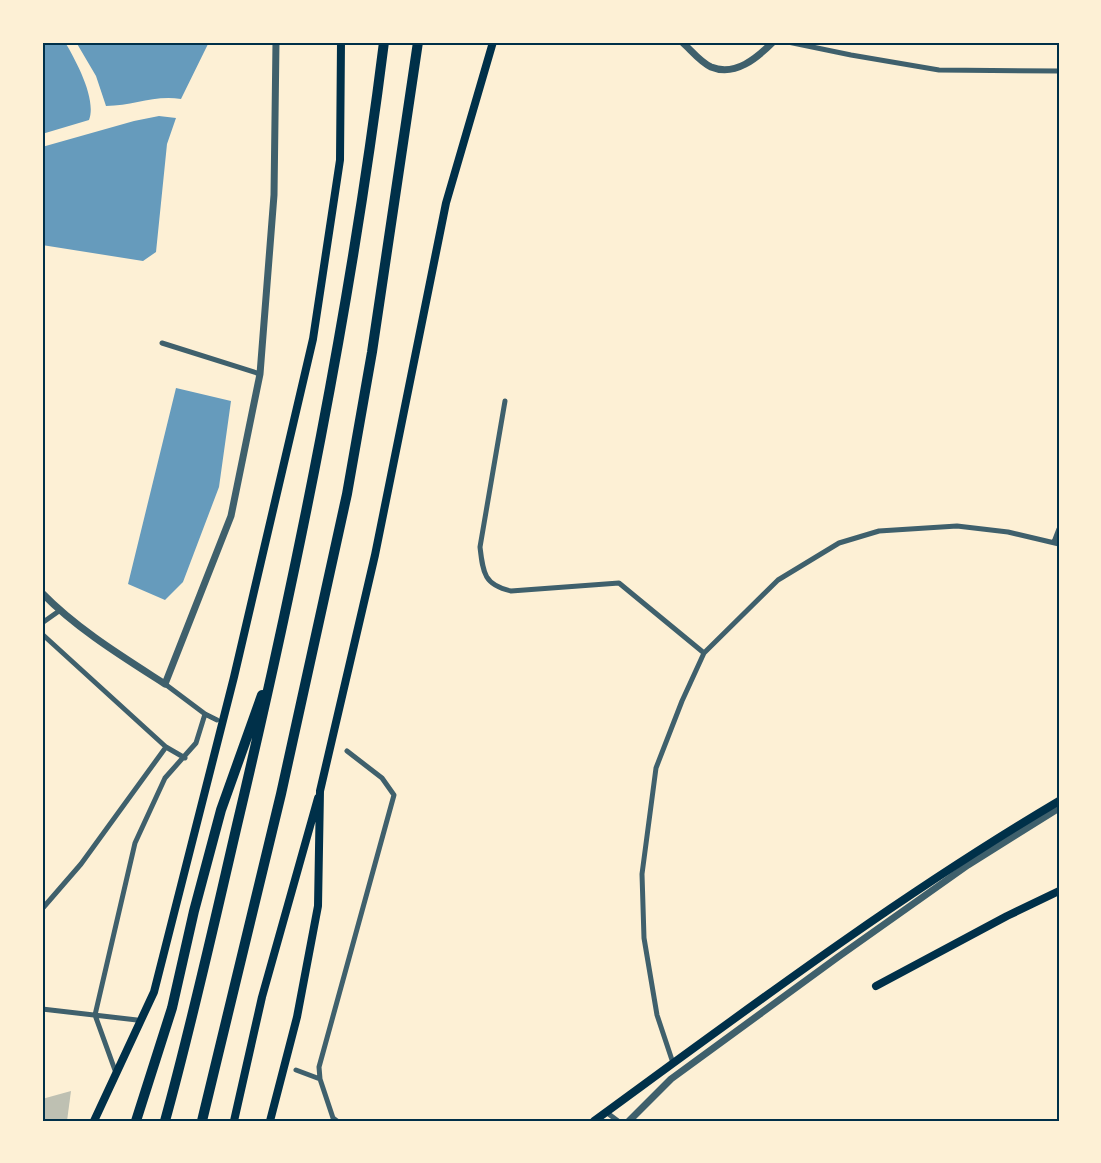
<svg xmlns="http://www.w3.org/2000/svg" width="1101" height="1163" font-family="Barlow,sans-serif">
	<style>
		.water { fill: #669bbc }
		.building { fill: #bec0b2 }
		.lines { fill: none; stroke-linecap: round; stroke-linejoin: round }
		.minor { stroke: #3f606c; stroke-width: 5 }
		.tertiary { stroke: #3f606c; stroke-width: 7 }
		.secondary { stroke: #003049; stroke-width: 8 }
		.motorway { stroke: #003049; stroke-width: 10 }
		.neatline { fill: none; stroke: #003049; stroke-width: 2 }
	</style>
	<rect width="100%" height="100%" fill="#fdf0d5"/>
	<path class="water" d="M 42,42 L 65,42 C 76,61 97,99 89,120 L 42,134 Z
		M 76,42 L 209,42 L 181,99 C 153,95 133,106 106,106 L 96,76 Z
		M 159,116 L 176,118 L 167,144 L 156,252 L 143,261 L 42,245 L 42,147 L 134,121 Z
		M 176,388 L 231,401 L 219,487 L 183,582 L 165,600 L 128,584 Z"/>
	<path class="building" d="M 71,1091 L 67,1121 L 42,1121 L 42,1099 Z"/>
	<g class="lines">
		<path class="minor" d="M 788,42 L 851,55 L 939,70 L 1059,71
			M 162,343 L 260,374
			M 505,401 L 480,547 C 483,573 484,585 511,591 L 619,583 L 704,653
			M 1054,542 L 1059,529
			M 42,623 L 59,611
			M 42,634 L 166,747
			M 165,684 L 205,714 L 217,720
			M 42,909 L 81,864 L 166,747 L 185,758
			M 42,1009 L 137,1020
			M 673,1063 L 657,1015 L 644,938 L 642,874 L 656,768 L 682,701 L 704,653 L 778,580 L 839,543 L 879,531 L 957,526 L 1008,532 L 1059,544
			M 296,1070 L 320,1079
			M 116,1073 L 95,1015 L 135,843 L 165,778 L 196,743 L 205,714
			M 606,1112 L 618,1121
			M 337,1121 L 333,1118 L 320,1079 L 319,1067 L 394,795 L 382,778 L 347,751"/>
		<path class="tertiary" d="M 682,42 C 691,50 700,62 711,67 C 735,77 757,58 773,42
			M 42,593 C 77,629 123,657 165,684 L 231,516 L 260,374 L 274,195 L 276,42
			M 629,1121 L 671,1079 L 838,957 L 968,865 L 1059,808"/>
		<path class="secondary" d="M 876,986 L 1007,916 L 1059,891
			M 94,1121 L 154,992 L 234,677 L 313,339 L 340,160 L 341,42
			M 234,1121 L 262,997 L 318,798
			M 270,1121 L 297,1017 L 318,906 L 320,791 L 375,555 L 446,203 L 493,42
			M 594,1121 C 746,1010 897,897 1059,801"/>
		<path class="motorway" d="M 136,1121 L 172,1008 L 194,911 L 221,810 L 262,695
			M 165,1121 C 192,1023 214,924 237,825 C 298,567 351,306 384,42
			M 202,1121 L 281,794 L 347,494 L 372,352 L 418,42"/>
	</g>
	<rect width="1101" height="1163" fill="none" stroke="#fdf0d5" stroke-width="87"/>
	<rect x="44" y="44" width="1014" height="1076" class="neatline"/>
</svg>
